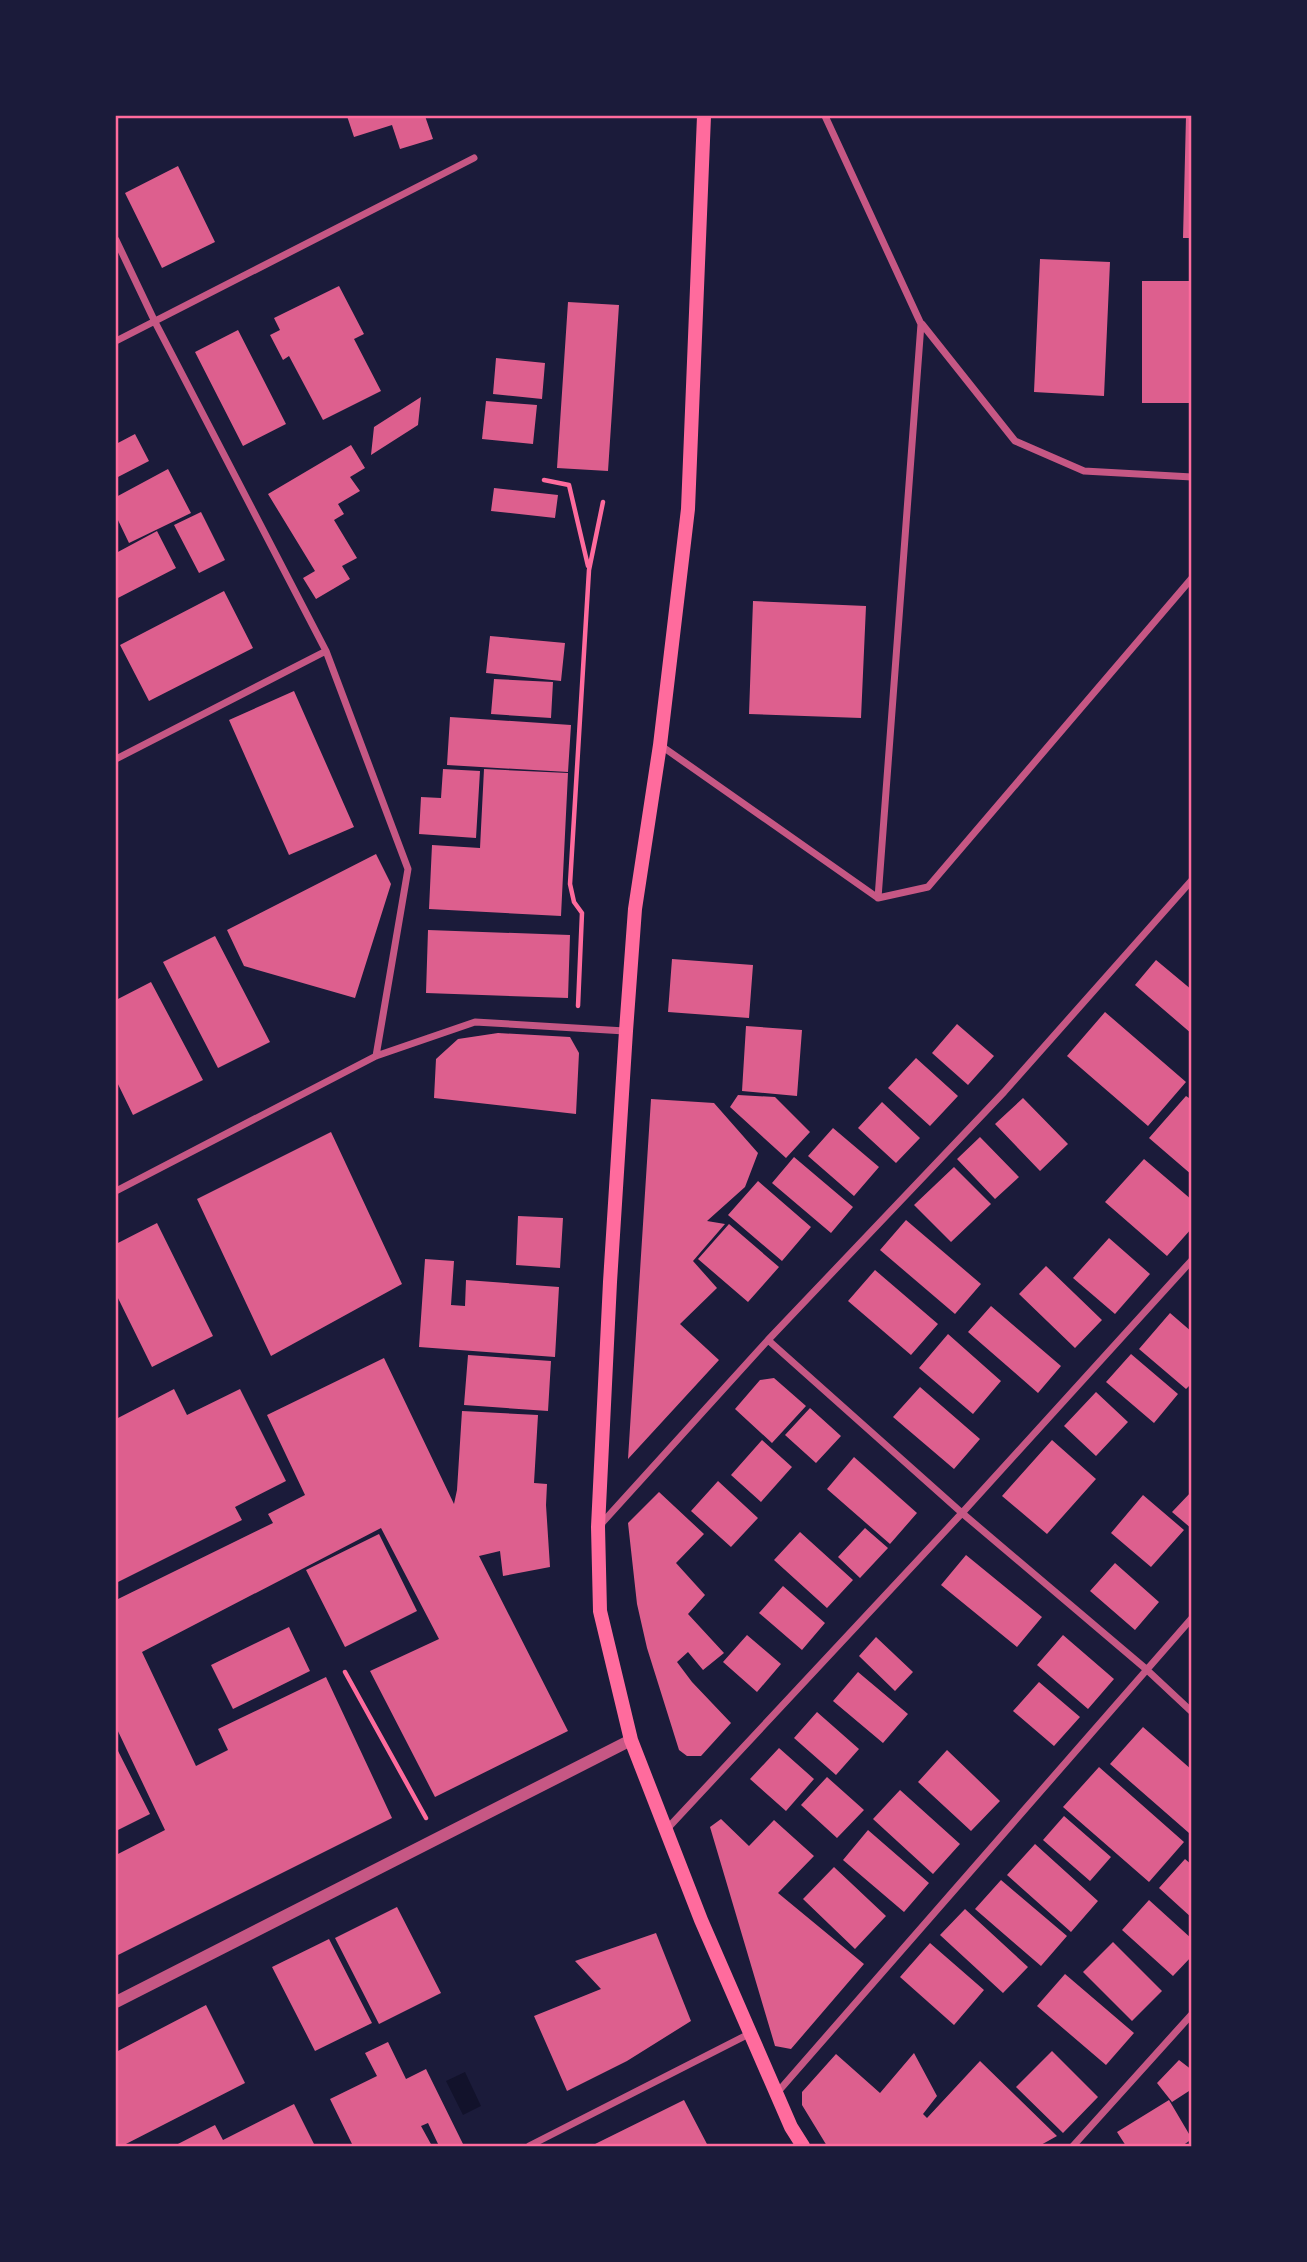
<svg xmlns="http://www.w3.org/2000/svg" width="1307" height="2262" font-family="'Titillium Web',sans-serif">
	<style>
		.water { fill: #12122b }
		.building { fill: #dd5f8e }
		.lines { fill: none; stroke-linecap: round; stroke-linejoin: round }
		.path { stroke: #ff6b9d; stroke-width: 4.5 }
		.minor { stroke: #c65784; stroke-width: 7 }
		.tertiary { stroke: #c65784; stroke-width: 12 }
		.secondary { stroke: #ff6b9d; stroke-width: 14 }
		.neatline { fill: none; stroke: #ff6b9d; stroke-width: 2.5 }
	</style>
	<rect width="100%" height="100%" fill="#1b1b3a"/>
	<path class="water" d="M 465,2072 L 481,2106 L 463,2115 L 446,2081 Z"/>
	<path class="building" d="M 347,116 L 425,116 L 433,139 L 400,149 L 392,125 L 354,137 Z
		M 1186,116 L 1192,116 L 1192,238 L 1183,238 Z
		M 178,166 L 215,242 L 162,268 L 125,193 Z
		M 1040,259 L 1110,262 L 1104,396 L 1034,392 Z
		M 1142,281 L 1192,281 L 1192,403 L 1142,403 Z
		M 339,286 L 364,334 L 354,339 L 381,391 L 323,420 L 289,356 L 283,360 L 270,335 L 280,330 L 274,318 Z
		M 568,302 L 619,305 L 608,471 L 557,468 Z
		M 238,330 L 286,424 L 243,446 L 195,352 Z
		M 496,358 L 545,363 L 542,399 L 493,394 Z
		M 421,397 L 418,425 L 371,455 L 374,427 Z
		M 486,401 L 537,405 L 533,444 L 482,439 Z
		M 135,434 L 149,461 L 116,478 L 116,444 Z
		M 351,445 L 365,468 L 350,477 L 360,491 L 338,504 L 344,514 L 334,520 L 357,558 L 342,566 L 350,579 L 316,599 L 303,578 L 315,571 L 268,494 Z
		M 168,469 L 191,513 L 129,543 L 116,516 L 116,497 Z
		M 494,488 L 558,495 L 555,518 L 491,511 Z
		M 201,512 L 225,560 L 199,573 L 174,525 Z
		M 157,531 L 176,568 L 116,599 L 116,553 Z
		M 224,591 L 253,648 L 149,701 L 120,645 Z
		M 753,601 L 866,606 L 861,718 L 749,714 Z
		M 490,636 L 565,643 L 561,681 L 486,673 Z
		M 494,679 L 553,682 L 551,718 L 491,714 Z
		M 294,691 L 354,827 L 289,855 L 229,720 Z
		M 450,717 L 571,725 L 568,772 L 447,765 Z
		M 443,769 L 480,771 L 476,838 L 419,834 L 421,797 L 441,798 Z
		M 484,769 L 568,773 L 561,916 L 429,909 L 432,845 L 480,848 Z
		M 376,854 L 391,884 L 355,998 L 244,966 L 227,930 Z
		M 428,930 L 570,935 L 568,998 L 426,993 Z
		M 215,936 L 270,1042 L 218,1068 L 163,962 Z
		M 672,959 L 753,965 L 749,1018 L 668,1012 Z
		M 1156,960 L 1192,990 L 1192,1034 L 1135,985 Z
		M 151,982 L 203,1080 L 133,1115 L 116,1080 L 116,1000 Z
		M 1105,1012 L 1186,1082 L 1148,1126 L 1067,1056 Z
		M 957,1024 L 994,1056 L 968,1085 L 932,1053 Z
		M 746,1026 L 802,1030 L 797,1096 L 742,1091 Z
		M 498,1033 L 570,1037 L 579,1053 L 576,1114 L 434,1098 L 436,1059 L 458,1039 Z
		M 916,1058 L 958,1096 L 930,1126 L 888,1088 Z
		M 738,1095 L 775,1097 L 810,1132 L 786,1158 L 730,1107 Z
		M 1186,1096 L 1192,1100 L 1192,1175 L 1149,1138 Z
		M 1023,1098 L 1068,1144 L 1040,1171 L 995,1124 Z
		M 651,1099 L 714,1103 L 758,1153 L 745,1187 L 707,1221 L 725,1224 L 693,1261 L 717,1288 L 680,1324 L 719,1360 L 628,1459 Z
		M 882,1102 L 920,1138 L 896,1163 L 858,1128 Z
		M 833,1128 L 879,1167 L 854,1196 L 808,1156 Z
		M 331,1132 L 402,1284 L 271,1356 L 197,1199 Z
		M 980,1137 L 1019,1177 L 995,1199 L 957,1159 Z
		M 794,1157 L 853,1207 L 831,1233 L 772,1183 Z
		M 1144,1159 L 1192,1200 L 1192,1228 L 1167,1256 L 1105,1202 Z
		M 954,1167 L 991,1204 L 951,1242 L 914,1205 Z
		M 758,1181 L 811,1227 L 782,1261 L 728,1215 Z
		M 518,1216 L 563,1218 L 560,1268 L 516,1265 Z
		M 906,1220 L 981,1284 L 955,1314 L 880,1250 Z
		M 157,1223 L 213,1336 L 152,1367 L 116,1294 L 116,1244 Z
		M 729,1224 L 779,1267 L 748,1302 L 698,1259 Z
		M 1109,1238 L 1150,1274 L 1115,1314 L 1073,1278 Z
		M 425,1259 L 454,1261 L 451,1305 L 465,1306 L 466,1280 L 559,1287 L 555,1357 L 419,1347 Z
		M 1046,1266 L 1102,1320 L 1075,1348 L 1019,1294 Z
		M 875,1270 L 938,1324 L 911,1355 L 848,1301 Z
		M 991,1306 L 1061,1366 L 1038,1393 L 968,1332 Z
		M 1170,1313 L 1192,1332 L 1192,1383 L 1186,1389 L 1139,1349 Z
		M 948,1334 L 1001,1381 L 973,1414 L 919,1368 Z
		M 1131,1354 L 1178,1394 L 1154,1423 L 1106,1382 Z
		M 468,1355 L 551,1361 L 548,1411 L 464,1405 Z
		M 384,1358 L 454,1504 L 457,1490 L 462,1411 L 538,1415 L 534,1483 L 547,1484 L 546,1505 L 550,1567 L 503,1576 L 500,1551 L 479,1556 L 568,1731 L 435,1797 L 370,1671 L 439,1639 L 381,1528 L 142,1652 L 196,1766 L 228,1750 L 218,1729 L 326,1677 L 392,1818 L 116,1956 L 116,1855 L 165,1830 L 116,1727 L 116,1600 L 273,1523 L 268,1514 L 305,1495 L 267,1415 Z
		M 774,1378 L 806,1406 L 772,1443 L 735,1409 L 760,1380 Z
		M 920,1387 L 980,1439 L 954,1469 L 893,1417 Z
		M 174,1389 L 187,1415 L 240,1389 L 286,1481 L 235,1507 L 242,1520 L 116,1583 L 116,1419 Z
		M 1096,1392 L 1128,1422 L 1096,1456 L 1064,1426 Z
		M 810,1408 L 841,1436 L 816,1463 L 785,1435 Z
		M 762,1440 L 792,1467 L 761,1502 L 731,1475 Z
		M 1052,1440 L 1096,1479 L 1047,1534 L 1002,1496 Z
		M 854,1457 L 917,1513 L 890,1544 L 827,1489 Z
		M 718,1481 L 758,1518 L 731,1547 L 691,1511 Z
		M 1192,1491 L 1192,1529 L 1172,1512 Z
		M 659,1492 L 704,1534 L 676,1563 L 705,1595 L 688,1614 L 724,1653 L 703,1670 L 688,1652 L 677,1662 L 692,1682 L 731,1723 L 701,1756 L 687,1756 L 679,1750 L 647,1648 L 637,1604 L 628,1523 Z
		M 1143,1495 L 1184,1530 L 1151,1567 L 1111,1533 Z
		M 865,1528 L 888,1548 L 860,1578 L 838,1557 Z
		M 800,1532 L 853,1580 L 827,1608 L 774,1560 Z
		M 379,1534 L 417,1611 L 345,1647 L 306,1570 Z
		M 966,1555 L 1042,1617 L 1017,1647 L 941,1585 Z
		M 1115,1563 L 1159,1602 L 1135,1630 L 1090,1591 Z
		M 783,1586 L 825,1623 L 802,1650 L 759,1613 Z
		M 289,1627 L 310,1671 L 233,1709 L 211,1665 Z
		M 747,1635 L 781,1664 L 757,1692 L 723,1662 Z
		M 1063,1635 L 1114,1679 L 1088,1709 L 1037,1665 Z
		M 876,1637 L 913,1672 L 895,1691 L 859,1656 Z
		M 858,1672 L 908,1714 L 883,1743 L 833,1701 Z
		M 1039,1682 L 1080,1717 L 1054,1746 L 1013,1711 Z
		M 817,1712 L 859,1749 L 836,1775 L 794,1738 Z
		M 1143,1727 L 1192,1770 L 1192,1830 L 1189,1833 L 1110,1764 Z
		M 116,1747 L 150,1814 L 116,1831 Z
		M 779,1748 L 814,1779 L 786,1811 L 750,1779 Z
		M 947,1750 L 1000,1801 L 971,1831 L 918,1782 Z
		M 1099,1767 L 1184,1842 L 1149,1882 L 1063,1807 Z
		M 827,1777 L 864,1810 L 837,1838 L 801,1805 Z
		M 900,1790 L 960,1844 L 933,1874 L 873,1819 Z
		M 1064,1816 L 1111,1857 L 1090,1881 L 1043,1840 Z
		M 721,1819 L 749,1846 L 774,1820 L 814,1856 L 778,1893 L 864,1964 L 791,2049 L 775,2046 L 710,1827 Z
		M 868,1830 L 929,1883 L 904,1912 L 843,1860 Z
		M 1035,1844 L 1098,1901 L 1071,1932 L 1007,1875 Z
		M 1185,1859 L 1192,1865 L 1192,1918 L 1159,1888 Z
		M 834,1867 L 886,1916 L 855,1949 L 803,1899 Z
		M 1001,1880 L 1067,1936 L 1041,1966 L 975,1909 Z
		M 1149,1900 L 1192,1939 L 1192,1956 L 1173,1976 L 1122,1930 Z
		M 397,1907 L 441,1993 L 379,2024 L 335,1938 Z
		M 965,1909 L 1028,1967 L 1003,1993 L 940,1935 Z
		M 656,1933 L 691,2021 L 627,2061 L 567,2091 L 534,2016 L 601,1989 L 575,1961 Z
		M 329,1939 L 372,2023 L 315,2051 L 272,1967 Z
		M 1113,1942 L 1162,1991 L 1132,2021 L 1083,1972 Z
		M 930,1943 L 984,1990 L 954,2025 L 900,1977 Z
		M 1065,1974 L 1134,2033 L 1106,2065 L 1037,2006 Z
		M 206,2005 L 245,2083 L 122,2146 L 116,2146 L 116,2052 Z
		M 388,2042 L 406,2079 L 426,2069 L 464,2146 L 439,2146 L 428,2123 L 421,2126 L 432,2146 L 353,2146 L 330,2099 L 377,2076 L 365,2053 Z
		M 1052,2051 L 1098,2097 L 1063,2133 L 1016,2087 Z
		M 914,2053 L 937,2096 L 923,2114 L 927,2118 L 980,2061 L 1057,2136 L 1039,2146 L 827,2146 L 802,2105 L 802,2092 L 836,2054 L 880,2093 Z
		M 1179,2060 L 1192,2070 L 1192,2095 L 1189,2091 L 1172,2102 L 1157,2083 Z
		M 684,2100 L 708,2146 L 591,2146 Z
		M 1169,2100 L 1192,2139 L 1182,2146 L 1126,2146 L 1117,2132 Z
		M 294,2104 L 315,2146 L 174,2146 L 215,2125 L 223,2140 Z"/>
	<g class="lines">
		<path class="path" d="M 544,480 L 569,485 L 588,566
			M 578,1006 L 582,913 L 574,902 L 570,884 L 589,570 L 603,502
			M 345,1672 L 426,1818"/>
		<path class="minor" d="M 825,116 L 921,324 L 878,898
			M 116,240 L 155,322 L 326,651 L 408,869 L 376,1056
			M 922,324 L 1015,441 L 1084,471 L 1192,477
			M 116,341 L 474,158
			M 660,745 L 878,898 L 928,887 L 1192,578
			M 116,759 L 326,651
			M 116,1191 L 376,1056 L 475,1022 L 625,1031
			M 768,1340 L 962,1513 L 1146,1669 L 1192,1712
			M 601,1524 L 768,1340 L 1004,1092 L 1192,880
			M 666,1830 L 962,1513 L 1192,1260
			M 776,2094 L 1192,1618
			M 529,2146 L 749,2034
			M 1073,2146 L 1192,2014"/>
		<path class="tertiary" d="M 116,2002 L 631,1740"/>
		<path class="secondary" d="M 704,116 L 688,509 L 660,745 L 635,909 L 626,1031 L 610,1282 L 598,1527 L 600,1611 L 631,1740 L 701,1920 L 791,2127 L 803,2146"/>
	</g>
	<rect width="1307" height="2262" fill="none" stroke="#1b1b3a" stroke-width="234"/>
	<rect x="117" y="117" width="1073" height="2028" class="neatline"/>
</svg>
